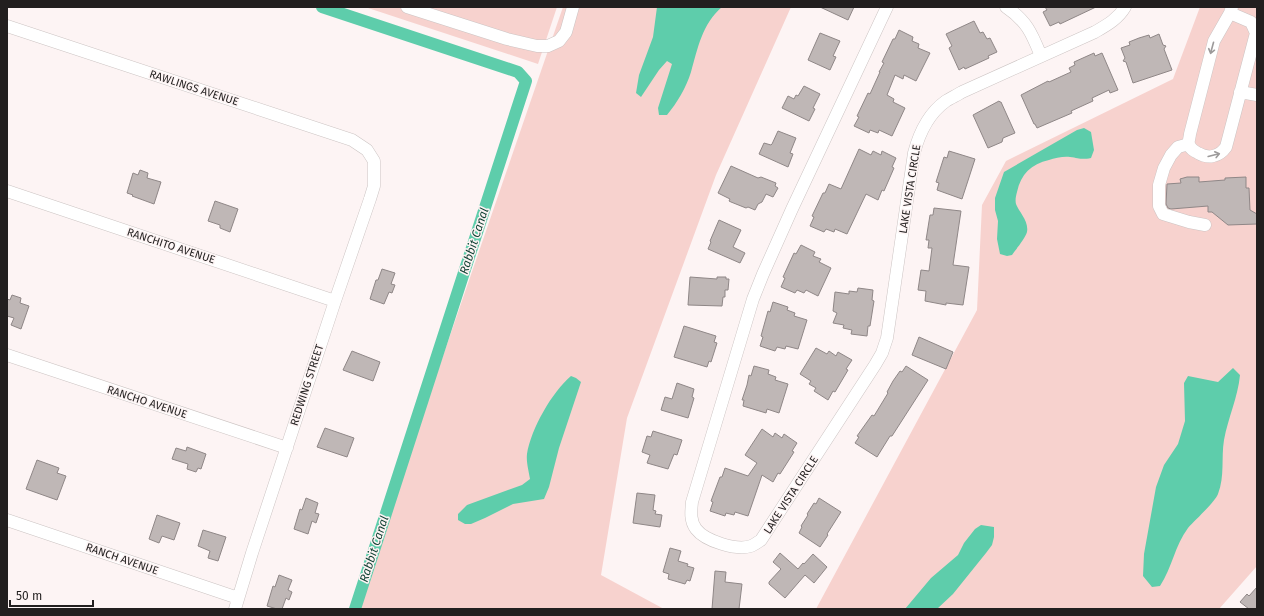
<svg xmlns="http://www.w3.org/2000/svg" width="1264" height="616" font-family="'Fira Sans',sans-serif">
	<style>
		.green { fill: #f7d2ce }
		.water { fill: #5ecdab }
		.lines { fill: none; stroke-linecap: round; stroke-linejoin: round }
		.canal { stroke: #5ecdab; stroke-width: 12 }
		.building { fill: #bfb7b6; stroke: #8f8787 }
		.minor-casing { stroke: #ccc4c3; stroke-width: 13 }
		.minor { stroke: #fff; stroke-width: 12 }
		.oneway { stroke: #9c9a9a }
		.labels { text-anchor: middle; dominant-baseline: central; stroke-width: 3; stroke-linejoin: round; paint-order: stroke }
		.street-label { font-size: 11px; fill: #221f1f; stroke: #fdf4f4 }
		.water-label { font-size: 12px; font-style: italic; fill: #124335; stroke: #fdf4f4 }
	</style>
	<rect width="100%" height="100%" fill="#fdf4f4"/>
	<path class="green" d="M 365,7 L 557,7 L 538,64 Z
		M 563,7 L 791,7 L 716,175 L 627,418 L 601,575 L 664,609 L 356,609 Z
		M 1200,7 L 1257,7 L 1257,566 L 1219,609 L 816,609 L 977,310 L 982,205 L 1006,161 L 1173,79 Z"/>
	<path class="water" d="M 657,7 L 722,7 C 702,24 698,48 691,72 C 686,88 677,103 667,115 L 659,115 L 658,108 L 672,64 L 667,61 L 659,70 L 641,97 L 636,93 L 639,75 L 653,37 Z
		M 1084,128 L 1091,132 L 1094,150 L 1091,158 C 1081,160 1079,158 1070,157 C 1064,156 1055,158 1049,160 C 1031,164 1021,174 1017,192 C 1016,196 1015,200 1016,204 C 1019,212 1029,221 1027,232 C 1025,239 1016,249 1012,255 L 1007,256 L 1000,254 L 997,239 L 998,221 L 995,210 L 995,198 L 1004,172 L 1077,130 Z
		M 1233,368 L 1240,375 C 1238,397 1228,418 1224,440 C 1221,458 1225,476 1218,494 C 1215,502 1195,520 1188,528 C 1175,545 1172,568 1160,586 L 1152,587 L 1143,576 L 1144,554 L 1156,487 L 1164,465 L 1178,444 L 1185,421 L 1184,383 L 1188,376 L 1218,382 Z
		M 571,376 L 576,378 L 581,382 L 559,448 L 549,487 L 544,499 L 513,504 L 485,518 L 471,524 L 465,524 L 458,520 L 458,514 L 467,505 L 522,485 L 530,479 C 529,472 526,462 527,454 C 531,429 552,392 571,376 Z
		M 981,525 L 994,527 L 994,537 L 992,545 L 986,553 L 953,594 L 937,609 L 905,609 L 931,578 L 958,555 L 964,543 L 975,529 Z"/>
	<g class="lines">
		<path class="canal" d="M 322,7 L 518,72 L 526,81 L 355,609"/>
	</g>
	<path class="building" d="M 820,7 L 854,7 L 848,20 Z
		M 1045,7 L 1096,7 L 1060,24 L 1059,22 L 1050,26 L 1043,12 L 1047,10 Z
		M 974,21 L 980,33 L 983,32 L 987,39 L 990,38 L 997,52 L 988,56 L 989,58 L 965,69 L 964,67 L 959,70 L 949,48 L 952,46 L 946,34 Z
		M 899,30 L 913,37 L 912,41 L 919,44 L 918,48 L 930,53 L 916,81 L 904,75 L 903,79 L 895,75 L 887,95 L 894,99 L 893,102 L 905,108 L 892,136 L 879,130 L 878,133 L 870,130 L 869,133 L 854,126 L 859,117 L 857,116 L 868,93 L 870,94 L 880,72 L 879,72 L 884,63 L 882,62 L 893,39 L 895,39 Z
		M 820,33 L 840,41 L 833,56 L 836,57 L 830,70 L 808,60 Z
		M 1159,34 L 1163,45 L 1166,46 L 1164,49 L 1172,70 L 1133,83 L 1126,62 L 1123,61 L 1125,58 L 1121,48 L 1130,45 L 1129,42 L 1139,38 L 1149,35 L 1150,38 Z
		M 1094,53 L 1095,56 L 1102,53 L 1118,90 L 1110,93 L 1109,90 L 1092,98 L 1093,101 L 1071,111 L 1072,113 L 1037,128 L 1035,124 L 1034,124 L 1021,95 L 1048,81 L 1049,82 L 1071,72 L 1069,68 L 1075,65 L 1074,62 Z
		M 804,86 L 820,94 L 813,108 L 815,109 L 809,121 L 782,108 L 788,96 L 794,99 L 796,95 L 798,96 Z
		M 999,101 L 1000,102 L 1001,102 L 1015,133 L 1003,138 L 1002,142 L 988,148 L 973,115 Z
		M 778,131 L 796,138 L 790,153 L 793,154 L 788,167 L 759,154 L 764,143 L 771,145 L 772,144 Z
		M 859,149 L 871,155 L 873,151 L 881,155 L 882,151 L 896,158 L 892,167 L 894,168 L 884,191 L 882,190 L 878,200 L 866,194 L 847,234 L 835,229 L 834,232 L 826,229 L 824,232 L 810,226 L 814,217 L 812,216 L 823,193 L 825,193 L 829,184 L 841,189 Z
		M 949,151 L 975,159 L 962,199 L 937,190 L 939,183 L 936,182 L 944,157 L 947,158 Z
		M 731,166 L 758,178 L 761,177 L 776,183 L 775,186 L 778,188 L 773,197 L 766,194 L 762,202 L 758,204 L 755,210 L 748,207 L 746,208 L 731,202 L 729,201 L 730,199 L 718,193 Z
		M 140,170 L 148,173 L 147,178 L 161,182 L 154,204 L 132,196 L 133,195 L 127,193 L 133,173 L 138,175 Z
		M 1187,177 L 1199,177 L 1199,182 L 1225,180 L 1225,178 L 1246,177 L 1246,188 L 1249,188 L 1250,210 L 1257,214 L 1257,224 L 1228,225 L 1212,212 L 1208,212 L 1208,206 L 1171,209 L 1168,208 L 1166,204 L 1167,184 L 1181,183 L 1180,179 Z
		M 215,201 L 238,209 L 230,232 L 220,228 L 220,225 L 208,221 Z
		M 934,208 L 961,211 L 953,265 L 969,267 L 963,305 L 946,303 L 946,305 L 925,301 L 926,291 L 918,290 L 921,270 L 929,271 L 932,248 L 928,248 L 929,240 L 926,240 L 930,215 L 933,215 Z
		M 719,220 L 741,230 L 733,247 L 745,253 L 740,263 L 708,249 L 711,242 L 710,241 Z
		M 801,245 L 815,252 L 813,256 L 821,259 L 819,262 L 831,268 L 818,296 L 806,290 L 804,293 L 797,290 L 795,293 L 781,287 L 785,278 L 783,277 L 794,253 L 796,254 Z
		M 382,269 L 395,273 L 391,284 L 395,285 L 392,293 L 389,292 L 384,304 L 370,299 L 376,280 L 378,280 Z
		M 690,277 L 717,279 L 717,277 L 726,277 L 726,279 L 729,279 L 728,290 L 725,290 L 725,297 L 723,297 L 722,306 L 688,305 Z
		M 858,288 L 873,290 L 872,300 L 874,301 L 870,326 L 868,326 L 867,336 L 851,334 L 852,330 L 843,328 L 844,325 L 833,323 L 837,313 L 833,311 L 835,292 L 849,294 L 849,291 L 857,292 Z
		M 12,295 L 21,298 L 20,303 L 29,306 L 21,329 L 11,325 L 14,318 L 7,316 L 7,299 L 10,300 Z
		M 773,302 L 788,307 L 787,310 L 795,313 L 794,316 L 807,320 L 798,349 L 786,346 L 785,349 L 777,347 L 775,351 L 760,346 L 763,337 L 761,336 L 768,311 L 770,312 Z
		M 684,326 L 716,336 L 714,342 L 717,343 L 711,362 L 709,361 L 707,367 L 674,357 Z
		M 919,337 L 953,352 L 946,369 L 912,355 Z
		M 816,348 L 827,354 L 829,351 L 836,356 L 838,352 L 852,360 L 846,369 L 848,370 L 835,392 L 833,391 L 828,400 L 814,391 L 816,388 L 809,384 L 811,381 L 800,374 Z
		M 352,351 L 380,362 L 373,381 L 343,370 Z
		M 754,366 L 769,370 L 768,374 L 776,377 L 775,380 L 788,384 L 779,413 L 767,409 L 766,413 L 743,406 L 744,400 L 742,400 L 747,385 L 749,375 L 751,376 Z
		M 906,366 L 928,380 L 892,436 L 890,436 L 877,457 L 855,443 L 859,437 L 857,436 L 872,415 L 874,416 L 888,393 L 887,392 L 893,381 L 900,371 L 902,372 Z
		M 677,383 L 694,389 L 692,397 L 694,398 L 688,418 L 661,410 L 665,397 L 672,399 Z
		M 325,428 L 354,438 L 347,457 L 317,447 Z
		M 762,429 L 773,437 L 775,433 L 782,438 L 784,434 L 797,443 L 792,451 L 794,452 L 780,474 L 778,473 L 773,482 L 762,475 L 748,516 L 735,512 L 734,515 L 726,513 L 725,516 L 710,511 L 713,502 L 711,501 L 720,477 L 722,477 L 725,468 L 748,476 L 757,463 L 745,455 Z
		M 653,431 L 682,440 L 677,455 L 674,454 L 668,469 L 647,463 L 650,455 L 642,452 L 647,436 L 651,437 Z
		M 187,447 L 206,454 L 201,469 L 198,468 L 196,472 L 187,469 L 188,464 L 172,459 L 176,448 L 186,451 Z
		M 37,460 L 59,468 L 57,473 L 66,476 L 57,500 L 26,489 Z
		M 637,493 L 655,495 L 653,510 L 656,511 L 655,514 L 662,515 L 660,527 L 633,523 Z
		M 306,498 L 318,503 L 315,513 L 319,514 L 316,523 L 312,521 L 308,534 L 294,529 L 300,509 L 302,510 Z
		M 819,498 L 841,512 L 827,534 L 828,535 L 820,547 L 799,533 L 802,527 L 801,526 L 808,515 L 807,514 L 814,503 L 816,504 Z
		M 157,515 L 180,523 L 174,540 L 162,536 L 159,543 L 149,539 Z
		M 203,530 L 226,537 L 218,561 L 208,558 L 210,551 L 198,546 Z
		M 670,548 L 681,551 L 678,561 L 688,564 L 687,566 L 694,568 L 690,581 L 687,580 L 685,584 L 668,579 L 669,574 L 663,572 Z
		M 780,553 L 798,569 L 803,563 L 804,564 L 813,554 L 827,567 L 814,583 L 805,575 L 785,598 L 769,584 L 769,582 L 781,569 L 773,562 Z
		M 715,571 L 726,572 L 725,582 L 742,584 L 739,609 L 712,609 Z
		M 279,575 L 292,580 L 288,590 L 292,592 L 289,600 L 286,598 L 282,609 L 277,609 L 267,606 L 273,586 L 275,587 Z
		M 1257,587 L 1257,609 L 1249,609 L 1240,602 L 1247,594 L 1249,596 Z"/>
	<g class="lines">
		<g class="minor-casing">
			<path id="minor" d="M 407,7 L 507,39 L 537,46 L 548,46 L 559,41 L 566,32 L 573,7
				M 887,7 L 792,209 L 763,274 L 753,299 L 692,502 C 691,512 690,521 696,529 C 705,541 737,551 751,546 C 754,545 758,542 761,540 L 875,365 L 882,353 L 887,338 L 914,153 C 919,134 929,113 946,101 C 951,98 957,95 962,92 L 1095,32 C 1107,25 1118,19 1125,7
				M 1006,7 C 1027,21 1032,34 1041,56
				M 1230,13 L 1251,22 L 1256,33 L 1226,147 C 1219,157 1208,159 1198,153 C 1194,151 1190,149 1189,144 C 1188,141 1190,137 1190,134 L 1214,41 L 1230,13 L 1232,7
				M 7,26 L 352,140 L 367,150 L 374,161 L 374,186 L 370,199 L 335,301 L 252,553 L 235,609
				M 1240,92 L 1257,95
				M 1189,144 L 1178,147 L 1171,155 L 1164,168 L 1159,185 L 1159,206 L 1163,214 L 1189,222 L 1205,225
				M 7,191 L 335,301
				M 7,355 L 287,448
				M 7,520 L 238,598"/>
		</g>
		<use href="#minor" class="minor"/>
	</g>
	<defs><path id="oneway-shaft" d="M-6 0H5M1.5-3L5.5 0L1.5 3" fill="none" stroke-width="1.6" stroke-linecap="round" stroke-linejoin="round"/></defs>
	<g class="oneway">
		<use href="#oneway-shaft" transform="translate(1212 48) rotate(105)"/>
		<use href="#oneway-shaft" transform="translate(1214 155) rotate(-14)"/>
	</g>
	<g class="labels">
		<g class="street-label">
			<text transform="translate(194 88) rotate(18)">RAWLINGS AVENUE</text>
			<text transform="translate(910 189) rotate(-81)">LAKE VISTA CIRCLE</text>
			<text transform="translate(171 246) rotate(18)">RANCHITO AVENUE</text>
			<text transform="translate(307 385) rotate(-72)">REDWING STREET</text>
			<text transform="translate(147 402) rotate(18)">RANCHO AVENUE</text>
			<text transform="translate(791 495) rotate(-57)">LAKE VISTA CIRCLE</text>
			<text transform="translate(122 559) rotate(19)">RANCH AVENUE</text>
		</g>
		<g class="water-label">
			<text transform="translate(474 241) rotate(-72)">Rabbit Canal</text>
			<text transform="translate(374 549) rotate(-72)">Rabbit Canal</text>
		</g>
	</g>
	<rect width="1264" height="616" fill="none" stroke="#221f1f" stroke-width="16"/>
	<path d="M10 600v6h83v-6" fill="none" stroke="#221f1f" stroke-width="2"/>
	<text x="16" y="600" font-size="12" fill="#221f1f" stroke="#fdf4f4" stroke-width="3" paint-order="stroke">50 m</text>
</svg>
